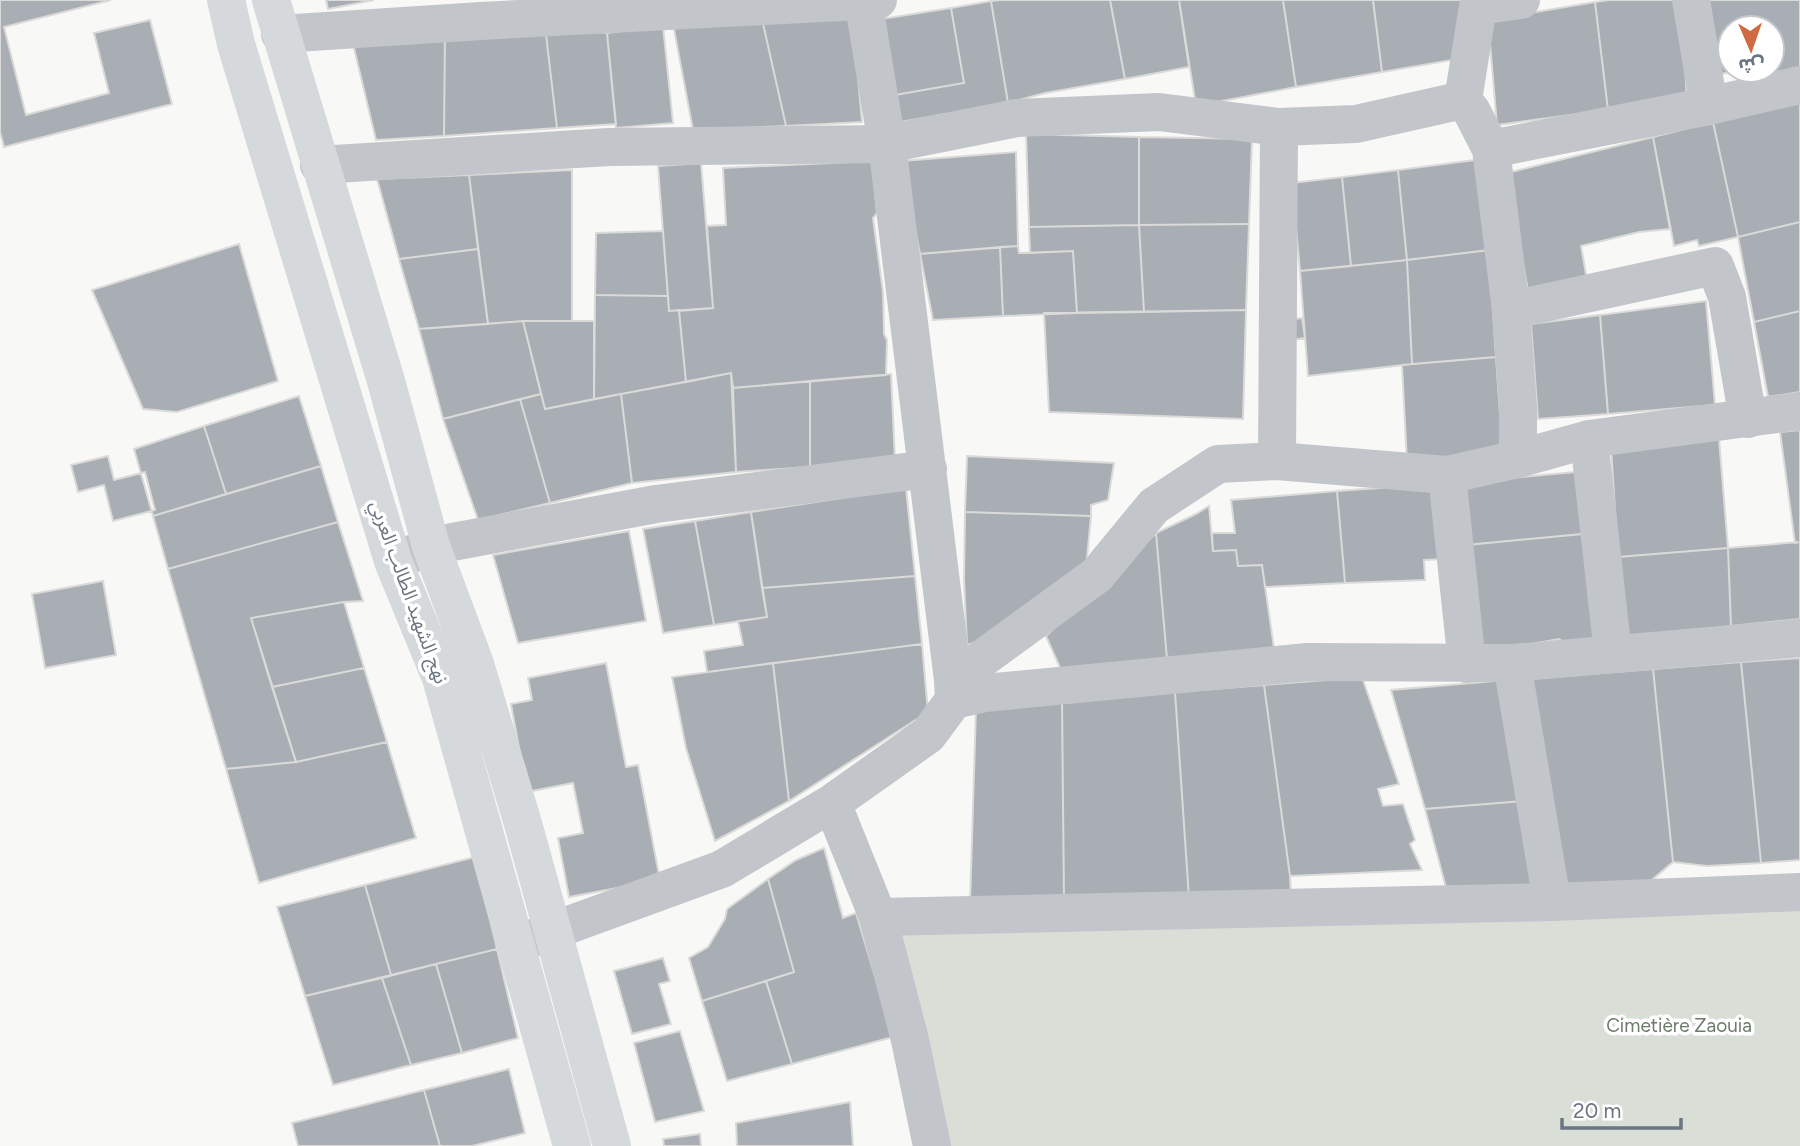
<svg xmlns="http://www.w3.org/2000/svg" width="1800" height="1146" font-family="Figtree,'Noto Sans Arabic',sans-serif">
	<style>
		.green { fill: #d9ded7 }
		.building { fill: #a8aeb4; stroke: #dadad8; stroke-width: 2; fill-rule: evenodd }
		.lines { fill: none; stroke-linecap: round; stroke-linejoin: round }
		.street { stroke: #c2c5c9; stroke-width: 38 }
		.primary { stroke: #d5d9dc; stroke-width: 38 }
		.labels { text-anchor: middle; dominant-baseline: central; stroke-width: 7; stroke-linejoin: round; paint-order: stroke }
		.street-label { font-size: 19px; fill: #6b7683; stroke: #fff }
		.park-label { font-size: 19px; fill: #6b7b69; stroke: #fff }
	</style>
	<rect width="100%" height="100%" fill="#f8f8f6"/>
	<path class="green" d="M 1800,901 L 1800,1146 L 946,1146 L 901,928 Z"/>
	<path class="building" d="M 0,0 L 111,0 L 4,27 L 26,115 L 109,93 L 94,33 L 150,20 L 172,104 L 4,147 L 0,132 Z
		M 326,0 L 374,0 L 328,9 Z
		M 1000,0 L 1110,0 L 1125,79 L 1045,93 L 1008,103 L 991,1 Z
		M 1110,0 L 1179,0 L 1189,67 L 1125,79 Z
		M 1179,0 L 1283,0 L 1296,87 L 1196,106 Z
		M 1283,0 L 1373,0 L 1382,72 L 1296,87 Z
		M 1373,0 L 1466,0 L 1458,59 L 1382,72 Z
		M 1609,0 L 1679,0 L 1684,48 L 1687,100 L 1608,110 L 1595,2 Z
		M 1704,0 L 1800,0 L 1800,73 L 1741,88 L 1737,70 L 1718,75 ZM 1730,28 L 1772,28 L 1772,70 L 1730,70 Z
		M 991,1 L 1008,103 L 895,123 L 889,96 L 964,83 L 951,8 Z
		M 1595,2 L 1608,110 L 1497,125 L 1488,20 Z
		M 951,8 L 964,83 L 889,96 L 875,20 Z
		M 852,13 L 862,122 L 786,126 L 762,19 Z
		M 762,19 L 786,126 L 693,130 L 673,24 Z
		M 545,26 L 607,33 L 616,124 L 557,128 Z
		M 545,26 L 557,128 L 444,136 L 445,32 Z
		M 663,26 L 673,123 L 616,128 L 607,33 Z
		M 445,32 L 444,136 L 376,140 L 353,44 Z
		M 1800,100 L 1800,222 L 1738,237 L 1713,122 Z
		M 1713,122 L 1738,237 L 1699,246 L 1697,240 L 1674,246 L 1653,137 Z
		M 1026,134 L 1139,137 L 1139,225 L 1029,227 Z
		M 1139,137 L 1252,139 L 1249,224 L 1139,225 Z
		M 1653,137 L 1670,229 L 1639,232 L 1581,246 L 1587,280 L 1528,291 L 1507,173 Z
		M 1016,152 L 1018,246 L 920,254 L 902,161 Z
		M 1483,159 L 1489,250 L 1407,260 L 1398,170 Z
		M 872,161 L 877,213 L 873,218 L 883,292 L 884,334 L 887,340 L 886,375 L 733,388 L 731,373 L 686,382 L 679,311 L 713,308 L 707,226 L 726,225 L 723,168 Z
		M 701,163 L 713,308 L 669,311 L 658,166 Z
		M 572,170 L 572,321 L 523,321 L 488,324 L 469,175 Z
		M 1398,170 L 1407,260 L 1351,266 L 1342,177 Z
		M 469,175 L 478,249 L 399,259 L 377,179 Z
		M 1342,177 L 1351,266 L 1300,271 L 1292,183 Z
		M 1800,222 L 1800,311 L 1754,322 L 1738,237 Z
		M 1249,224 L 1246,310 L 1144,312 L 1139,225 Z
		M 1139,225 L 1144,312 L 1077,313 L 1073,251 L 1030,253 L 1029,227 Z
		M 663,231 L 668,296 L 595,295 L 596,233 Z
		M 239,244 L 278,381 L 177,412 L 143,409 L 92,290 Z
		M 1018,246 L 1019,253 L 1073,251 L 1077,313 L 1003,316 L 1000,247 Z
		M 1000,247 L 1003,316 L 933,320 L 920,254 Z
		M 478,249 L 488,324 L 419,329 L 399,259 Z
		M 1489,250 L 1496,357 L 1412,364 L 1407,260 Z
		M 1407,260 L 1412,364 L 1308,376 L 1300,271 Z
		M 595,295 L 668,296 L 669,311 L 679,310 L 686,382 L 594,399 Z
		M 1706,301 L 1715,405 L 1608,414 L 1600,315 Z
		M 1246,310 L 1243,419 L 1049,412 L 1044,313 Z
		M 1800,311 L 1800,392 L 1768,397 L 1754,322 Z
		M 1600,315 L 1608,414 L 1538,419 L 1531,324 Z
		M 1302,318 L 1305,338 L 1280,342 L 1277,321 Z
		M 523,321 L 541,394 L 443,419 L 419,329 Z
		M 523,321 L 594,321 L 594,399 L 545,409 Z
		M 1496,357 L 1503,456 L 1407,462 L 1402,365 Z
		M 731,373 L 736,472 L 632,483 L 621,394 Z
		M 891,374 L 895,461 L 810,467 L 810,381 Z
		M 810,381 L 810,467 L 736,472 L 733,388 Z
		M 541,394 L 545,409 L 621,394 L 632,483 L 550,503 L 520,399 Z
		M 299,396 L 321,466 L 226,494 L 204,426 Z
		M 520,399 L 550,503 L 478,520 L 443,419 Z
		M 204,426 L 226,494 L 153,516 L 134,449 Z
		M 1800,430 L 1800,542 L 1795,543 L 1780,432 Z
		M 1719,439 L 1728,548 L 1618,557 L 1611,448 Z
		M 108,456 L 114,480 L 145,472 L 155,510 L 113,521 L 104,485 L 78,492 L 71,465 Z
		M 967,456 L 1114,463 L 1108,500 L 1091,505 L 1091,516 L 965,512 Z
		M 321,466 L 338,522 L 168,569 L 153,516 Z
		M 1575,472 L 1582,534 L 1467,545 L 1458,483 Z
		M 1437,484 L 1445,559 L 1424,560 L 1425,580 L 1345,583 L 1337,491 Z
		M 906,488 L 915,576 L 762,588 L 751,512 Z
		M 1337,491 L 1345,583 L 1265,587 L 1262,565 L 1238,566 L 1236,550 L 1213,551 L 1212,533 L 1235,533 L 1231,500 Z
		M 1209,506 L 1213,551 L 1236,550 L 1238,566 L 1262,565 L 1274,648 L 1167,659 L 1156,533 L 1196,514 Z
		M 751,512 L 767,617 L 714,625 L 695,521 Z
		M 965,512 L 1091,516 L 1086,568 L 997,635 L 967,645 L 964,580 Z
		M 695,521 L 714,625 L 663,633 L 643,529 Z
		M 338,522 L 363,601 L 344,602 L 251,618 L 296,762 L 226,769 L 168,569 Z
		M 629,531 L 646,621 L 518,643 L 493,555 Z
		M 1156,533 L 1167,659 L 1061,670 L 1046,636 Z
		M 1582,534 L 1596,642 L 1567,644 L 1559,639 L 1480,653 L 1467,545 Z
		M 1800,542 L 1800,619 L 1731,626 L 1728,548 Z
		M 1728,548 L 1731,626 L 1623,640 L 1618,557 Z
		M 915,576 L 922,644 L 707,672 L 704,651 L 743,645 L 738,621 L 767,617 L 762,588 Z
		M 103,581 L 116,655 L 45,668 L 32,594 Z
		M 344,602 L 364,668 L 272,687 L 251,618 Z
		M 922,644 L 928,712 L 789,801 L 773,663 Z
		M 1800,658 L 1800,860 L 1761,863 L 1741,662 Z
		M 1741,662 L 1761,863 L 1707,866 L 1673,862 L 1653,669 Z
		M 606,663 L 626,767 L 638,765 L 660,880 L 569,897 L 558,838 L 583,833 L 573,783 L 527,792 L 511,704 L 532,700 L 528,678 Z
		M 773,663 L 789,801 L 715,841 L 686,748 L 672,677 Z
		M 364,668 L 387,742 L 296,762 L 272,687 Z
		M 1653,669 L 1673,862 L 1647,884 L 1561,889 L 1527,679 Z
		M 1362,677 L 1399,784 L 1378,789 L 1383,806 L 1403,804 L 1415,840 L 1410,844 L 1422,870 L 1290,876 L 1264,685 Z
		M 1506,680 L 1523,801 L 1425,809 L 1391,690 Z
		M 1264,685 L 1290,876 L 1291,897 L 1189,898 L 1175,692 Z
		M 1175,692 L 1189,898 L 1064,901 L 1062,701 Z
		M 1062,701 L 1064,901 L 970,904 L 976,708 Z
		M 387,742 L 416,838 L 259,883 L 226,769 L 296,762 Z
		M 1523,801 L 1536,888 L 1449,899 L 1425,809 Z
		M 824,848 L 843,918 L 856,913 L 893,1037 L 792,1064 L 766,981 L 794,972 L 768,879 L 796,860 Z
		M 475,857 L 497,949 L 391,975 L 365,885 Z
		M 768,879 L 794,972 L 702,1001 L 689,958 L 708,947 L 725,919 L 727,909 Z
		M 365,885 L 391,975 L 305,996 L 277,907 Z
		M 497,949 L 518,1038 L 462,1053 L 436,964 Z
		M 663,958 L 670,981 L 659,984 L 671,1024 L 632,1034 L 614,971 Z
		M 436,964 L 462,1053 L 411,1065 L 382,978 Z
		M 382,978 L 411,1065 L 333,1085 L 305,996 Z
		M 766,981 L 792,1064 L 727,1081 L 702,1001 Z
		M 680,1031 L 704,1111 L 655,1122 L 634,1043 Z
		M 509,1069 L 525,1133 L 472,1146 L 440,1146 L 424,1090 Z
		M 424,1090 L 440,1146 L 298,1146 L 292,1123 Z
		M 850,1102 L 853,1146 L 737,1146 L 736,1123 Z
		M 700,1134 L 701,1146 L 664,1146 L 663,1139 Z"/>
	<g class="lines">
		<path class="street" d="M 863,0 L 887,144 L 953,680 L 954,700
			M 1691,0 L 1709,106
			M 1478,6 L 1521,0
			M 280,34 L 481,21 L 878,0
			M 1463,100 L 1479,0
			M 1491,149 L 1709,106 L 1800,85
			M 319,165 L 609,147 L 887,144 L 1017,118 L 1159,112 L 1279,127 L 1356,124 L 1463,100 L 1472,112 L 1491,149 L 1511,310 L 1518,408 L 1518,459 L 1589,439 L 1800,411
			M 1511,310 L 1715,266 L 1727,297 L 1748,419
			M 1589,439 L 1613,654
			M 1277,461 L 1279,127
			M 1447,475 L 1467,664
			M 400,559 L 431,546 L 656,504 L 928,469
			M 1512,663 L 1552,902
			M 953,680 L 1097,575 L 1154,506 L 1218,464 L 1277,461 L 1447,475 L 1518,459
			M 832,803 L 878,917 L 910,1040 L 932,1146
			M 878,917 L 1552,902 L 1800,892
			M 522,942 L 722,869 L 832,803 L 928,735 L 954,700 L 985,693 L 1308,662 L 1512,663 L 1800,638"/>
		<path class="primary" d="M 226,0 L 236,44 L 393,561 L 441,678 L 572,1146
			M 271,0 L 386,381 L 431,546 L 475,664 L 524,827 L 612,1146"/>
	</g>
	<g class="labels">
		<g class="street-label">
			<text transform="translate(409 592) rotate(70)">نهج الشهيد الطالب العربي</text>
		</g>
		<g class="park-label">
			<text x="1679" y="1025">Cimetière Zaouia</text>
		</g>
	</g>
	<g transform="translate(1751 49) rotate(178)"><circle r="33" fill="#ffffff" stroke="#c4c8cd" stroke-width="2"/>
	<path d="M0-5L12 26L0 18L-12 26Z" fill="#ce6b40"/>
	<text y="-10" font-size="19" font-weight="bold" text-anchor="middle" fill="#6b7683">ش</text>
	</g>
	<path d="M1562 1118v10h119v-10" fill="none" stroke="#6b7683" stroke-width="3.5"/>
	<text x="1573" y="1118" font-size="21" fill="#6b7683" stroke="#ffffff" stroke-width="5" paint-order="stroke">20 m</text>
</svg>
